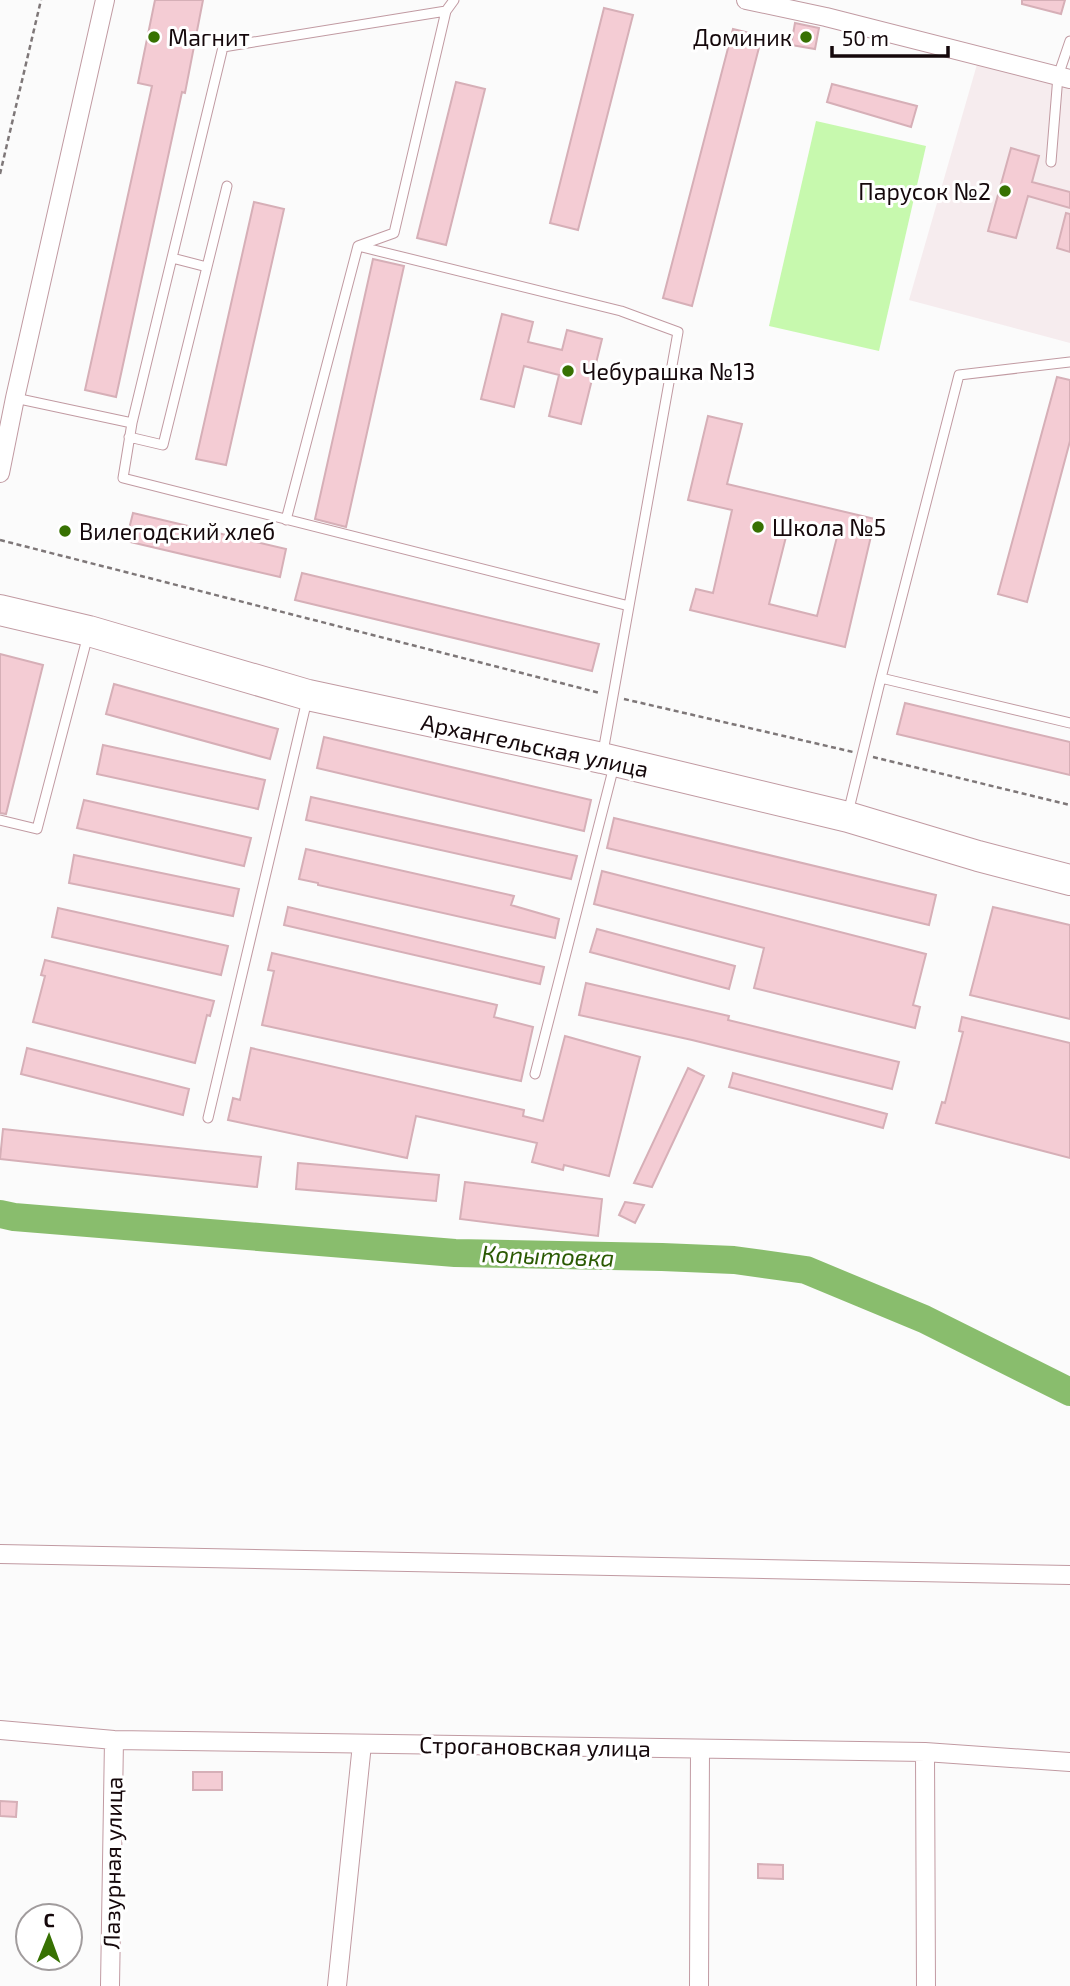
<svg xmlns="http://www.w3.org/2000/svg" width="1070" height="1986" font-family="'Exo 2',sans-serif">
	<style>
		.built { fill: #f6ecee }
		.green { fill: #c7f9ae }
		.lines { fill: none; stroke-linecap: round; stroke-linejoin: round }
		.river { stroke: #89bd6d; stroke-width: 28 }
		.building { fill: #f4ccd4; stroke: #d6afb7; stroke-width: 2; fill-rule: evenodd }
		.lane-casing { stroke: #c19aa2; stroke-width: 11 }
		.street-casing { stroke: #c19aa2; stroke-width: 20 }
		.primary-casing { stroke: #c19aa2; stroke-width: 32 }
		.path { stroke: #7e7778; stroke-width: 2.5; stroke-dasharray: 5 3.5; stroke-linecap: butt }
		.lane { stroke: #fff; stroke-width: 9 }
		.street { stroke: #fff; stroke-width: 18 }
		.primary { stroke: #fff; stroke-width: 30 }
		.poi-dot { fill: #377102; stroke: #fff; stroke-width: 2.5 }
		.labels { text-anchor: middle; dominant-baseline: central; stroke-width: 6; stroke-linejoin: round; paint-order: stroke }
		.poi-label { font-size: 23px; fill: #15080b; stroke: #fff; text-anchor: start }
		.street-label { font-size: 23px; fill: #15080b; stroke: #fff }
		.water-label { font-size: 24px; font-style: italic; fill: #2b5a03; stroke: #fff }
	</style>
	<rect width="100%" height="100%" fill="#fbfbfb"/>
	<path class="built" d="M 980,54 L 1070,81 L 1070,343 L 909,300 Z"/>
	<path class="green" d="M 816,121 L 926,146 L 879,351 L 769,326 Z"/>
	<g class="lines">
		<path class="river" d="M 0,1214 L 14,1217 L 455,1253 L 662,1257 L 734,1260 L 806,1270 L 924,1319 L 1070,1392"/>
	</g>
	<path class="building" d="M 155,0 L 203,0 L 185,93 L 182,92 L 116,397 L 85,390 L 152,86 L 138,83 Z
		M 1022,0 L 1065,0 L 1061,14 L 1022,4 Z
		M 604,8 L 633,15 L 578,230 L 550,223 Z
		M 795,23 L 819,28 L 815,49 L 791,45 Z
		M 733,29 L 762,36 L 692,306 L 663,298 Z
		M 456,82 L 485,89 L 446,245 L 417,238 Z
		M 832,84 L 917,106 L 911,127 L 827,102 Z
		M 1011,148 L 1039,156 L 1032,182 L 1070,192 L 1070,208 L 1028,196 L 1016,238 L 988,231 Z
		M 254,202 L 284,209 L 226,465 L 196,459 Z
		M 1066,213 L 1070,214 L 1070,252 L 1057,248 Z
		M 373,259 L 404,266 L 346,527 L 315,519 Z
		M 502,314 L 533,322 L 528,342 L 562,350 L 567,330 L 602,339 L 581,424 L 549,416 L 559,375 L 524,366 L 514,407 L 481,399 Z
		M 1057,377 L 1070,380 L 1070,441 L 1027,602 L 998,594 Z
		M 708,416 L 742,424 L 727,484 L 875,519 L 845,647 L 690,610 L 696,589 L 713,593 L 732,510 L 688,500 ZM 790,521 L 838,533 L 817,616 L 769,604 Z
		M 133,513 L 286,549 L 280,577 L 126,541 Z
		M 302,573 L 599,644 L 592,671 L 295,600 Z
		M 0,654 L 43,665 L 6,814 L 0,813 Z
		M 114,684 L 278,729 L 270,759 L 106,714 Z
		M 905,703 L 1070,742 L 1070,775 L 897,734 Z
		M 324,737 L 591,800 L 584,831 L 317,768 Z
		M 103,745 L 265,780 L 258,809 L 97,774 Z
		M 311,797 L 577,856 L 571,879 L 306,820 Z
		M 84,800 L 251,838 L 244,866 L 77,828 Z
		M 614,818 L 936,895 L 929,925 L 607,848 Z
		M 306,849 L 514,896 L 511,905 L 559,919 L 555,938 L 318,885 L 318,883 L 299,879 Z
		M 74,855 L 239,889 L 233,916 L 69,883 Z
		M 602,871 L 926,954 L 913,1005 L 920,1007 L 915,1028 L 754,988 L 764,948 L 594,904 Z
		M 288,907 L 544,967 L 540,984 L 284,925 Z
		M 993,907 L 1070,925 L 1070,1019 L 970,995 Z
		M 58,908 L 228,946 L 221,975 L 52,937 Z
		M 597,929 L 735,966 L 729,989 L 590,952 Z
		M 272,953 L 497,1005 L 494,1017 L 533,1027 L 521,1081 L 262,1025 L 274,971 L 268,970 Z
		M 45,960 L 214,1001 L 210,1016 L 207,1015 L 195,1063 L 33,1022 L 45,976 L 41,975 Z
		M 586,983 L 729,1016 L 728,1020 L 899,1062 L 892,1089 L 692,1040 L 579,1015 Z
		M 962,1017 L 1070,1043 L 1070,1158 L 936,1123 L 942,1102 L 945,1103 L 963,1032 L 959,1031 Z
		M 565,1036 L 640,1057 L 609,1176 L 564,1165 L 563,1170 L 532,1162 L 537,1143 L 416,1116 L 407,1158 L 228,1120 L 233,1098 L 240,1100 L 251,1048 L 524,1110 L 523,1116 L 543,1121 Z
		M 27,1048 L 189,1089 L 183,1115 L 21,1074 Z
		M 688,1068 L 704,1076 L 652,1187 L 634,1183 Z
		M 733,1073 L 887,1114 L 883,1128 L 729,1087 Z
		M 3,1129 L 261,1157 L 257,1187 L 0,1159 Z
		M 298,1163 L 439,1175 L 436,1201 L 296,1189 Z
		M 465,1182 L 602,1199 L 598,1236 L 460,1219 Z
		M 625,1202 L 644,1205 L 635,1223 L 619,1215 Z
		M 193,1772 L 222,1772 L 222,1790 L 193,1790 Z
		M 0,1801 L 17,1802 L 16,1817 L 0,1816 Z
		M 758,1864 L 783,1865 L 783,1879 L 758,1878 Z"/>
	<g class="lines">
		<g class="lane-casing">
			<path id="lane" d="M 1051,162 L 1058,76 L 1070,41
				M 358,246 L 621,311 L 678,332 L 629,606
				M 172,258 L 207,267
				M 15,398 L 132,423 L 123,478 L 629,606 L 603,752
				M 132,423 L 223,47 L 446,11 L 454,0
				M 129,437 L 163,445 L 227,186
				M 286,520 L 358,246 L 394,233 L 446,11
				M 881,678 L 959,375 L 1070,362
				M 848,813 L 881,678 L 1070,723
				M 0,820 L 37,829 L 88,635
				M 535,1074 L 614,766
				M 208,1118 L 307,700"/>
		</g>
		<g class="street-casing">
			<path id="street" d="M 746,0 L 826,17 L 1070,79
				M 0,473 L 15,398 L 105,0
				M 0,1554 L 1070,1575
				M 0,1730 L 114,1740 L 925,1752 L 1070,1762
				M 925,1752 L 926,1986
				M 110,1986 L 114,1740
				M 337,1986 L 362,1744
				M 699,1986 L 700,1749"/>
		</g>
		<g class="primary-casing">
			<path id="primary" d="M 0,610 L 89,631 L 308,695 L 602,758 L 848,817 L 978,856 L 1070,880"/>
		</g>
		<path class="path" d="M 0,174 L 41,0
			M 0,540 L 600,693
			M 624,699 L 853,752
			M 873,757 L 1070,805"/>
		<use href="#lane" class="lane"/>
		<use href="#street" class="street"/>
		<use href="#primary" class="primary"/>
	</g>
	<g class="poi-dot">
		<circle cx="154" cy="37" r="7"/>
		<circle cx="806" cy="37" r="7"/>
		<circle cx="1005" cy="191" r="7"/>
		<circle cx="568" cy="371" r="7"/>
		<circle cx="758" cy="527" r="7"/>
		<circle cx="65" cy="531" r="7"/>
	</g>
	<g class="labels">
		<g class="poi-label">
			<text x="168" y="37">Магнит</text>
			<text x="792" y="37" text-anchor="end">Доминик</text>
			<text x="991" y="191" text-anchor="end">Парусок №2</text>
			<text x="582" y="371">Чебурашка №13</text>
			<text x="772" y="527">Школа №5</text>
			<text x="79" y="531">Вилегодский хлеб</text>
		</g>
		<g class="street-label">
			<text transform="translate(535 745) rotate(12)">Архангельская улица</text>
			<text transform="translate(535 1746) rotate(1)">Строгановская улица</text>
			<text transform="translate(112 1863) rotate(-89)">Лазурная улица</text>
		</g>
		<g class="water-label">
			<text transform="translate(548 1255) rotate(2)">Копытовка</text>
		</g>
	</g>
	<g transform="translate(49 1937) rotate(1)"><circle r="33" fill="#ffffff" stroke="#a19c9d" stroke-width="2"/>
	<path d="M0-5L12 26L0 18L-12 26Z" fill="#377102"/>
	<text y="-10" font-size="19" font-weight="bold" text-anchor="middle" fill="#15080b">С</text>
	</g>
	<path d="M832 46v10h116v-10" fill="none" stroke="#15080b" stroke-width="3.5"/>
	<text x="842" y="46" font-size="21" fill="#15080b" stroke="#ffffff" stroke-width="5" paint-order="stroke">50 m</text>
</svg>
